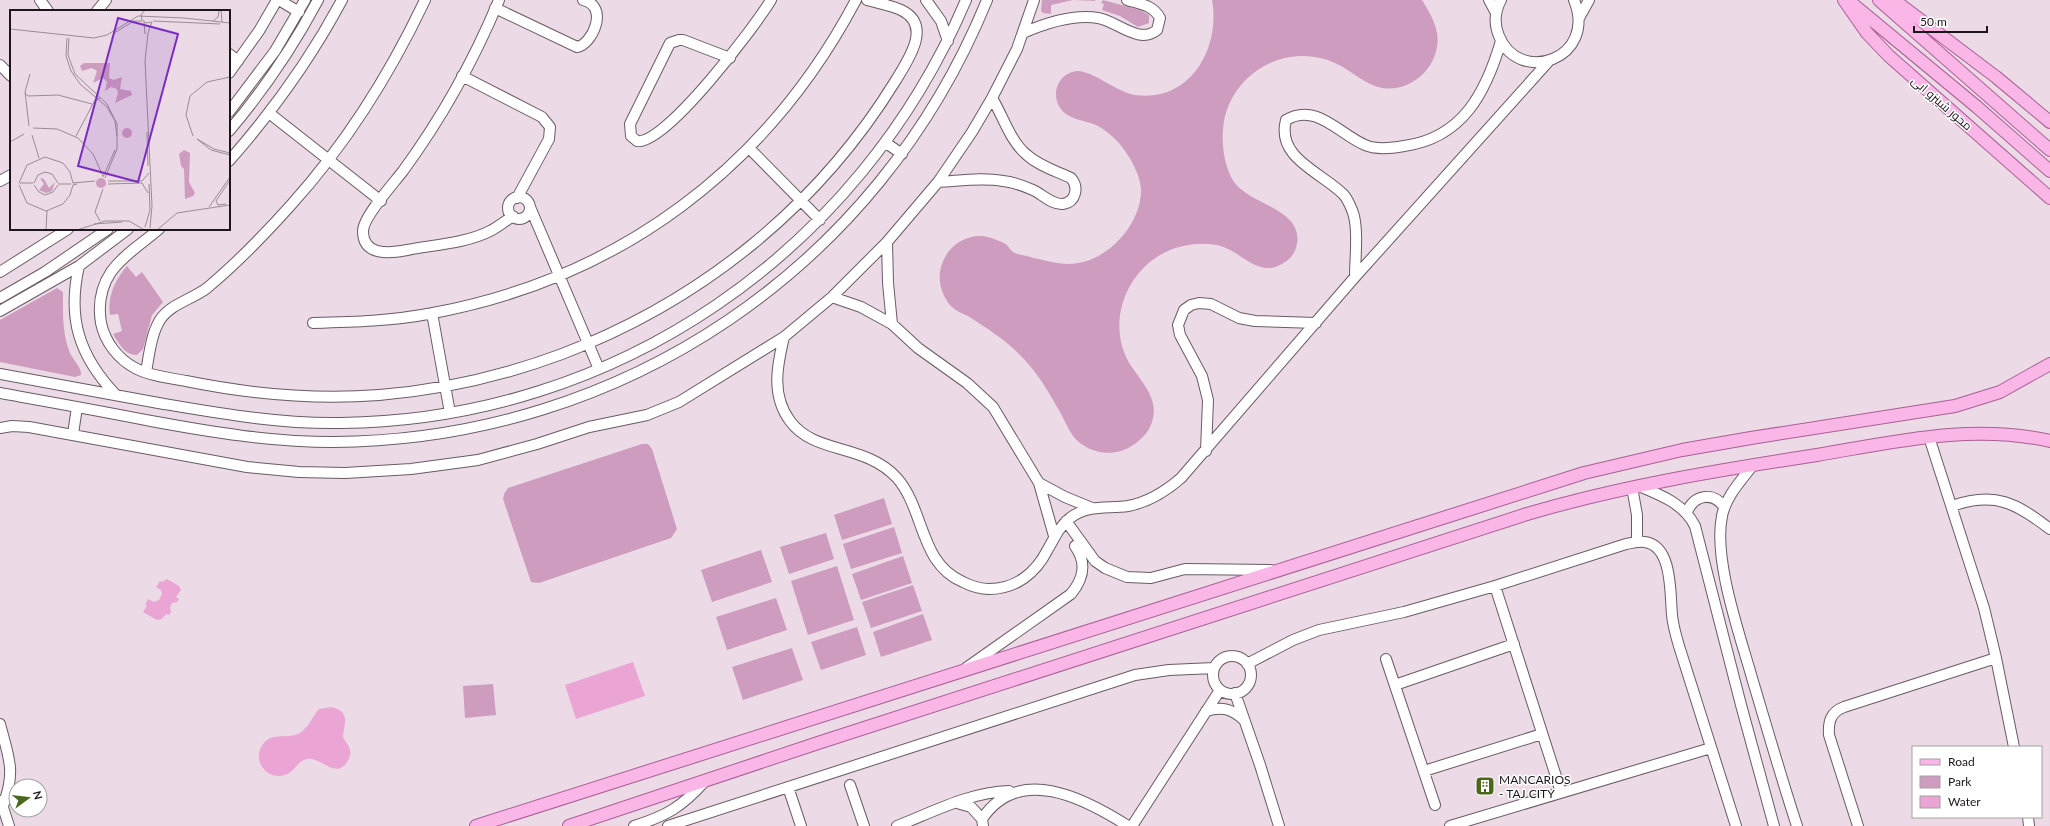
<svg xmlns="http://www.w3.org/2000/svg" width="2050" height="826" font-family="Lato,Cairo,sans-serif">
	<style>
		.green { fill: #cd9cbe }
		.water { fill: #eaa5d5 }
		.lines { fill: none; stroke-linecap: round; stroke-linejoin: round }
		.minor-casing { stroke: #695b64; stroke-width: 12 }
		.major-casing { stroke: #a95f95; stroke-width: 14 }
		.minor { stroke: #fff; stroke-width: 10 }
		.major { stroke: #f9b6e7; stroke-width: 12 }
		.labels { text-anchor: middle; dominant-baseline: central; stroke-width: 3; stroke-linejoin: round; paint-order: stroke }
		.street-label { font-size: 12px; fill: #1c161a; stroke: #fff }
		.poi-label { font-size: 12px; fill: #1c161a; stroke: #fff; text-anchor: start }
		.inset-road { fill: none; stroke: #998c94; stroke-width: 1 }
		.view { fill: #7b2cbf; fill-opacity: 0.15; stroke: #7b2cbf; stroke-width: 2 }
		.inset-edge { fill: none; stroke: #1c161a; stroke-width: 2 }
	</style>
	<rect width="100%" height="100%" fill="#ecdbe6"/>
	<path class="green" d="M 1042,0 L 1094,0 L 1096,1 L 1073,0 L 1051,5 L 1051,14 L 1043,13 L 1041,11 Z
		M 1103,0 L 1140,10 L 1149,15 L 1149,23 L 1138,27 L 1120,16 L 1102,10 L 1104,4 L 1101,3 Z
		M 1212,0 L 1422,0 C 1428,10 1435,21 1437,33 C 1442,63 1414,93 1382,88 C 1365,85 1351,70 1335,63 C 1288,42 1234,71 1224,121 C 1221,140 1223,165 1234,182 C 1251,206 1307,209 1296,248 C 1294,254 1290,259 1285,262 C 1260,280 1243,253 1221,246 C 1201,241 1177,245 1160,255 C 1126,275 1109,320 1126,357 C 1137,380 1165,398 1149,429 C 1143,439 1131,448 1121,451 C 1104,456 1084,450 1073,436 C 1068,429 1064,419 1060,412 C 1048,391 1036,370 1018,353 C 1004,339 985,327 968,316 C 962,313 956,311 952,307 C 946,302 941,290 940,283 C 937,258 956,235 982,236 C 990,237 1001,241 1007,245 C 1009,247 1010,250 1013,252 C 1018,255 1025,255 1030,257 C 1048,261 1065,267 1083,262 C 1113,255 1142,221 1141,189 C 1140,173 1128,153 1117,141 C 1111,135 1104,129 1096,125 C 1082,119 1065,120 1058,104 C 1052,90 1060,73 1077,71 C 1091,70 1117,92 1135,95 C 1190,103 1221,48 1212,0 Z
		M 127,266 L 136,277 L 142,272 L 163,302 L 152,315 L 143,349 L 137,355 C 124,355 119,343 113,334 L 122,331 L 118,314 L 110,315 C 107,297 115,280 127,266 Z
		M 57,288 L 63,292 C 63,313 62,333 70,353 C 73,360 82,368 81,375 L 75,377 L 0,362 L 0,320 Z
		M 642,444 L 648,444 L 652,449 L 677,529 L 671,538 L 539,583 L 531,582 L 503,499 L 504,494 L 508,488 Z
		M 884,498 L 892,524 L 842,540 L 834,515 Z
		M 894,527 L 902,553 L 851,569 L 843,544 Z
		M 826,533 L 834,559 L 789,574 L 780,547 Z
		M 761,550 L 772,582 L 712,602 L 701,570 Z
		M 903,556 L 912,583 L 861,600 L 852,574 Z
		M 837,566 L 854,620 L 808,635 L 791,581 Z
		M 913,585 L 922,611 L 871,628 L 862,602 Z
		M 776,598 L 787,630 L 727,650 L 716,617 Z
		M 923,614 L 932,640 L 881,657 L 873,632 Z
		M 857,627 L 866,655 L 821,670 L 811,642 Z
		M 792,648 L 803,680 L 743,700 L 732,667 Z
		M 493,684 L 496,715 L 465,718 L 463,686 Z"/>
	<path class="water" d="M 167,579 L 179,586 L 181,590 L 176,597 L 179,599 L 177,602 L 172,603 L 170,607 L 171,612 L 169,615 L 166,614 L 162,619 L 157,620 L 143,612 L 147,606 L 145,605 L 148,599 L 154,602 L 159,600 L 162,594 L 161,590 L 156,587 L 160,581 L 162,582 Z
		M 633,662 L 645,696 L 576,719 L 565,685 Z
		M 332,707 C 351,712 344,723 343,737 C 345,742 349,744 350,750 C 351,754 350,758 347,762 C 336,780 320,756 307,759 C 297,761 295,772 285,775 C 267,781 251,760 263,744 C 273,731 288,740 300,733 C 309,727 312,717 319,709 Z"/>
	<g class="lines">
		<g class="minor-casing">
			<path id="minor" d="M 40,0 L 48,11
				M 279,0 L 299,12
				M 499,0 C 474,60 441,119 403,171 C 393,184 363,217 363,231 C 363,257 391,253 407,250 C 433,245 467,243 490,231 C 498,227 505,221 513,216
				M 926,0 L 941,21 L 948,41
				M 1489,0 L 1496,13
				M 1501,0 C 1495,11 1494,24 1499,36 C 1519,86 1598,59 1574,0
				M 495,8 L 577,47 C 592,45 610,6 583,0
				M 97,11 L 106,0
				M 1579,18 L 1589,0
				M 1023,33 C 1046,23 1073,14 1098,18 C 1117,21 1139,45 1157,30 L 1160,18 C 1153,5 1140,4 1127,0
				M 229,54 L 238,61
				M 730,58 L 683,40 L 679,40 L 670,43 L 630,124 L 631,136 L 637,141 C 665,146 756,25 771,0
				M 0,65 L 11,76
				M 229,73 L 259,31 L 277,0
				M 462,76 L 542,117 L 550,127 L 549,139 L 517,198
				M 229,112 L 275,51 L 305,0
				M 269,113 L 381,201
				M 229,131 C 263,91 293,47 318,0
				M 886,143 L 902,154
				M 749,148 L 820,220
				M 229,161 C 273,111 311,58 342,0
				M 0,181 L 11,175
				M 938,182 C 959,181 982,177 1003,181 C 1013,182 1024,186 1033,190 C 1042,194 1052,205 1063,204 C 1076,202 1079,187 1071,178 C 1056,171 1039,166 1027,155 C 1010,141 1003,116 992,98
				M508 208a11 11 0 1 1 22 0a11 11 0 1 1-22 0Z
				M 530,207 L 599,369
				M 159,229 C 143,243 123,255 111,272 C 101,287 98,305 101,323 C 105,342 118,359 135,368 C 150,376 170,378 186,381 C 250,394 314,400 379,395 C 441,390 503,376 562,354 C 701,301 818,207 896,80 C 908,60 933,25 901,10 C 890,5 878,3 867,0
				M 887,242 L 888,283 L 892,324
				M 79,266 C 67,318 79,356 116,395
				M 0,272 L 68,229
				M 1355,277 C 1355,258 1359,226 1352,210 C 1350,205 1347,198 1343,194 C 1321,172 1276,158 1286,120 C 1316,102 1339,134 1365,145 C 1376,150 1393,148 1404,146 C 1463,138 1486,92 1501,41
				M 832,297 L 861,307 L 892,324 L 918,348 L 967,383 L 993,407 L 1039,483 L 1054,536
				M 0,298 L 45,272 L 108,229
				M 0,311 L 79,266 L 128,229
				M 432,313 L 450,413
				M 313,323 C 353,322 393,321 433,313 C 620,278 767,168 856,0
				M 784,337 C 777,366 771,395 790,421 C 815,455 865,443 897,478 C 925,510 919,563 963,582 C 971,586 980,589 989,589 C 1016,589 1036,573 1048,549 C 1055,537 1059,527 1070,518 C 1088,504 1108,509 1128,506 C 1149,502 1165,492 1181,478 L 1355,277 L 1549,61
				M 146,372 C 149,356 151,334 160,320 C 170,304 193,299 207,288 C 237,263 265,234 291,205 C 346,144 390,74 425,0
				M 0,374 C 55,384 109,394 164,404 C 223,414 281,424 341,423 C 616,420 859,252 966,0
				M 0,393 C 50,402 101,411 151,421 C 211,432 271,442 333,442 C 622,440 878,268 987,0
				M 0,428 L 12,426 L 29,427 L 247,467 L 299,472 L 345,473 L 411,469 L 478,460 L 537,444 L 589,427 L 647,415 L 679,402 L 784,337 L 832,297 L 887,242 L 938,182 L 972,132 L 992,98 L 1017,49 L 1034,0
				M 73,434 L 77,407
				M 1929,437 L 1984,608 L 1996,658 L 2014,747
				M 1206,451 L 1208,400 L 1202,376 L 1180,335 L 1178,325 L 1184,310 L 1191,305 L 1199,303 L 1211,304 L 1239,318 L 1255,321 L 1316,323
				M 1753,465 C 1741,481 1726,496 1722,516 C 1713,560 1740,635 1752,678 C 1767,728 1781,777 1797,826
				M 1039,483 L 1065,497 L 1092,508
				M 1639,486 C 1661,495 1684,504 1695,526 L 1741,705 L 1774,826
				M 1632,487 L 1637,515 L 1637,542
				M 1952,506 C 1995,491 2016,503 2050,529
				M 1687,512 C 1694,495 1713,491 1724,507
				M 1066,521 L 1095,561 L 1105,568 L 1127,577 L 1151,578 L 1185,569 L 1271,570
				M 1495,586 L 1561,792
				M1213 675a19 19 0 1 1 38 0a19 19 0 1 1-38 0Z
				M 1386,659 L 1435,805
				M 1247,664 L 1293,640 L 1319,630 L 1404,612 L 1495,586 L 1626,544 C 1632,543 1639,541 1645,542 C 1673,546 1670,595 1672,615 C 1673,625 1676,636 1679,646 L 1736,826
				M 966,668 L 1071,594 C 1084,578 1087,563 1075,546
				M 1395,685 L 1514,644
				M 1235,693 L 1260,765 L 1279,826
				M 1206,711 C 1222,706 1232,709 1244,720
				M 0,724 C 9,759 16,770 3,806
				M 1424,771 L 1542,734
				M 850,785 L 864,826
				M 788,787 L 801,826
				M 1,801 L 9,826
				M 957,803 L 971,807 L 982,819
				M 2028,817 L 2029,826
				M 634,826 C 666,816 682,807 705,781
				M 668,826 L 1135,675 L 1169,670 L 1214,668
				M 897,826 C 933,812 970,792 1009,791
				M 983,826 L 982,819 C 1019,764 1084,798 1128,826
				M 1132,826 L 1220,690
				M 1450,826 L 1711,748
				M 1858,826 L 1829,735 C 1828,721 1831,712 1844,707 L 1996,658"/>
		</g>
		<g class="major-casing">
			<path id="major" d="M 1844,0 L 1867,33 L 1889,56 L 2050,198
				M 1879,0 L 2050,150
				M 1894,0 L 1996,77 L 2050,122
				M 1849,1 L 1977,107 L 2050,171
				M 476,826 L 1584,473 L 1682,450 L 1751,438 L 1955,406 L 2000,392 L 2050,364
				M 569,826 L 821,742 L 1527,514 C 1622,486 1719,470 1817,455 C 1894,442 1972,423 2050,441"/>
		</g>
		<use href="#minor" class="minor"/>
		<use href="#major" class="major"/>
	</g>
	<defs>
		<g id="building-square" transform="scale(1)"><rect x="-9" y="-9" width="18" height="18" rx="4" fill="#4a671b" stroke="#fff"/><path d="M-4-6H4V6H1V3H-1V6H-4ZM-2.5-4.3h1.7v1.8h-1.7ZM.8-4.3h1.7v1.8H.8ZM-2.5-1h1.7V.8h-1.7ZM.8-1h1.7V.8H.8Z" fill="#fff"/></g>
	</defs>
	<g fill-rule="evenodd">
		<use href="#building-square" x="1485" y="786"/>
	</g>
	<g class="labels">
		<g class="street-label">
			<text transform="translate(1942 103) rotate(41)">محور شينزو ابى</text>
		</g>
		<g class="poi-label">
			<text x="1499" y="779">MANCARIOS<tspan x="1499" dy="14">- TAJ CITY</tspan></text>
		</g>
	</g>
	<g transform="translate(10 10)">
		<rect width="220" height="220" fill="#ecdbe6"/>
		<path d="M 74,53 L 100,53 L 99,68 L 104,70 L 112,67 L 110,79 L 121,81 L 122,85 L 105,93 L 108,83 L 107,79 L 101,77 L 95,81 L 97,72 L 93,68 L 83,73 L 87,61 L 82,58 L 72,61 L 70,56 ZM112 123a5 5 0 1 1 10 0a5 5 0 1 1-10 0ZM 174,140 L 180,143 L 179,172 L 185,183 L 183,186 L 175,189 L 174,159 L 171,156 L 169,144 ZM86 173a5 5 0 1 1 10 0a5 5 0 1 1-10 0ZM 30,168 L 34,169 L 39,178 L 45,172 L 42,181 L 36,183 L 29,180 L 34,174 Z" fill="#cd9cbe"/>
		<path class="inset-road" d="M 135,0 L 131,5 L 132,10 L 136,13 L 142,12M 211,0 L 212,12M 174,8 L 220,13M 143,11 L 210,14M 203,11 L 208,7 L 209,0M 134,12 L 135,24M 0,19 L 84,28 L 97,25 L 128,6 L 174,8M 104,23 L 124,11 L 132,11M 57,28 L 56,46 L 61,61 L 70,74 L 97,97 L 105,111 L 107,126M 59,28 L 58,45 L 65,64 L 97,94 L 107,114 L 107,139 L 95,168M 15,83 L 18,86 L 48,85 L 82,94M 19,116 L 15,82 L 20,64M 23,118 L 47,119 L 68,128 L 83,144 L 93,166M 137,122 L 138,156M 22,125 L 29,148M 66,126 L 85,90 L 90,88M 183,126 L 176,105 L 180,86 L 197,72 L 220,67M 0,132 L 14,124M 220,143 L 204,139 L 187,129 L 201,140 L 220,145M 93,167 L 105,140M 98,171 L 132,171 L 139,163M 9,173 L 17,155 L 35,147 L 53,153 L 60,162 L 63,173 L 85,171M 10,173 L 23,173M 24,173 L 28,165 L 35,162 L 42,164 L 48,173M 48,174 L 61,174M 98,174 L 132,173 L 138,183M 9,175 L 17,193 L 36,201 L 53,194 L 60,185 L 63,175 L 67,174M 24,175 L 29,182 L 35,185 L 43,182 L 48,175M 216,194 L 208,195 L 206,191 L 220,170M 199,197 L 220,167M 90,211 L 85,202 L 93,179M 84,214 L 112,212M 135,217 L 140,200 L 139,174M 140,218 L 142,196 L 135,51 L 138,23 L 142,12M 36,220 L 37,201M 67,220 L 95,211 L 119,211 L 133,219M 147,220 L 167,203 L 220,195"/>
		<path class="view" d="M 108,8 L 168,24 L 128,172 L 68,156 Z"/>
		<rect width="220" height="220" class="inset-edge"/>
	</g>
	<rect x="1912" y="746" width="130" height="72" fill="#ffffff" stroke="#a4a2a3"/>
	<rect x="1920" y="759" width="20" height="6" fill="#f9b6e7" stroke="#a4a2a3"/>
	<text x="1948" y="766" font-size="12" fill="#1c161a">Road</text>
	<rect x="1920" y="776" width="20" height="12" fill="#cd9cbe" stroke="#a4a2a3"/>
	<text x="1948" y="786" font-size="12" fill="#1c161a">Park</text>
	<rect x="1920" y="796" width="20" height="12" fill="#eaa5d5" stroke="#a4a2a3"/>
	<text x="1948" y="806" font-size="12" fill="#1c161a">Water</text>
	<g transform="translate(28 798) rotate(75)"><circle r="19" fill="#ffffff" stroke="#a4a2a3"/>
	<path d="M0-3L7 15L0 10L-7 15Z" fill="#4a671b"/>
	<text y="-6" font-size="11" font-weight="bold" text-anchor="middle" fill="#1c161a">N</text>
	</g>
	<path d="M1914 26v6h73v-6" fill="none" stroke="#1c161a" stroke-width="2"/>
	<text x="1920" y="26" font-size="12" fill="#1c161a" stroke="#ffffff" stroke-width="3" paint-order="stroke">50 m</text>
</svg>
